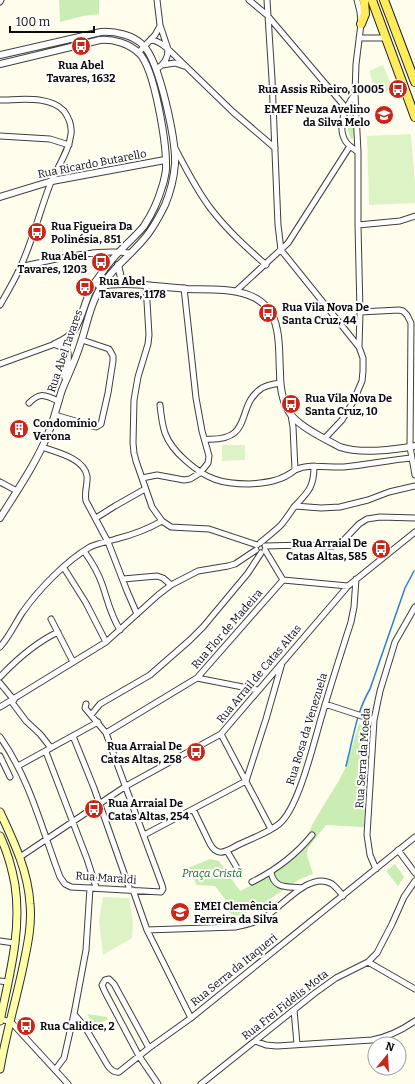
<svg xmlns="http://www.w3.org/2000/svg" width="415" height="1084" font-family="Bitter,serif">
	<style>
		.green { fill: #c9edb2 }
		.pitch { fill: #ddf3c5 }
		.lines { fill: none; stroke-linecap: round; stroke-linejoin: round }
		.stream { stroke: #2d7ed8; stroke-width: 1.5 }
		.minor-casing { stroke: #3f3f3f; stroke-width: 7 }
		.tertiary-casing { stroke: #3f3f3f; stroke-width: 8 }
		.secondary-casing { stroke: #2e2e2e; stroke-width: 9 }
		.primary-casing { stroke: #1d1d1d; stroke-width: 10 }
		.minor { stroke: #fff; stroke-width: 5 }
		.tertiary { stroke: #fff; stroke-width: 6 }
		.secondary { stroke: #feffa7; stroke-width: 7 }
		.primary { stroke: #ffec5c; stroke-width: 8 }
		.labels { text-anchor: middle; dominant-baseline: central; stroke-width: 4; stroke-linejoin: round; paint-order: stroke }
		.poi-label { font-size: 11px; font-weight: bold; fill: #0c0c0c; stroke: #fff; text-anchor: start }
		.street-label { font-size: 11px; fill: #0c0c0c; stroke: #fff }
		.park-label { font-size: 11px; font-style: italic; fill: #1e6918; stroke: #fff }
	</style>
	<rect width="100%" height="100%" fill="#fffeec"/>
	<path class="green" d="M 59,0 L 99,0 L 99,14 L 83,16 L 60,22 Z
		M 351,115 L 354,118 L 353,137 L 353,139 L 351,139 C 347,132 347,124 347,116 Z
		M 359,724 L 367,728 L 369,733 L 364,827 L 326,825 L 308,848 L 307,855 L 313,874 L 300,879 L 252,911 L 235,916 L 221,907 L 225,899 L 215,886 L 197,885 L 188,868 L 210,859 L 219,861 L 240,891 L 252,885 L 252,883 L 285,866 L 302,851 L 302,849 L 313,823 L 338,782 L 345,769 Z
		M 395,864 L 404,877 L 398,886 L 386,871 Z
		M 87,1014 L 107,1017 L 108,1019 L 94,1026 Z"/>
	<path class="pitch" d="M 383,65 L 392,87 L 386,92 L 377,95 L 369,71 Z
		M 411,134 L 415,185 L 415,203 L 369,205 L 367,136 Z
		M 222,445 L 245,445 L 245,460 L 222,461 Z
		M 103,897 L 129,898 L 133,922 L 132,938 L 103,955 L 99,921 Z"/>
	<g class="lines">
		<path class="stream" d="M 346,766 C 353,739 356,713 370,689 L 405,588 L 414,571"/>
		<g class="minor-casing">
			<path id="minor" d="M 249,0 L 267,15 L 346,108
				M 267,0 L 272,79 L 278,225 L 281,250 L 359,347
				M 0,2 L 1,0
				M 359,38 L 385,38
				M 151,39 L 160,43 L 168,49 L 233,112 L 275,148
				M 138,53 L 155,35 L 160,26
				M 162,65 L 175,63 L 184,66
				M 157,69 C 164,64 168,59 168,49 L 160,25 L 157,0
				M 355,94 C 346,106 336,127 346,142 C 349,146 354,149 358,152
				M 0,100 C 20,100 49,95 64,111 C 69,118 72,126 71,134 C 69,151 58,166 51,182 C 40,210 33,240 20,268 C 14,281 7,293 0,305
				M 0,136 L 50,139 L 69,145
				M 175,148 C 186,169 197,191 211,209 C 227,230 246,247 266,265
				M 358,225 L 400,221 L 415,216
				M 93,253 L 108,264
				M 20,267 C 57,259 92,249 130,253
				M 146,285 L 149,335 L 148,344 L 138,377 L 134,400 L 133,443 L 134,453 L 136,461 L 152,507 L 162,521 L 171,527 L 209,529 L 257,545
				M 236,291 L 288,243 L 350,146
				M 360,312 L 399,310 L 403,311 L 407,315 L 411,323 L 410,447 L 415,475
				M 0,364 L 55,344
				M 29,403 C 41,391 45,396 59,401
				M 160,405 C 161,415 162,424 165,433 C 169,444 176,452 185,460 C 206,479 221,484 249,484 C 266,483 282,481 295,470 L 293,427 L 291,415
				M 55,415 L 96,427 L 101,424 L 108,393 L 113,361 L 113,356 L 109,349 L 82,340
				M 325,438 L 342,420 L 353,402 L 362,381 L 363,371 L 363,358 L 359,347 L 360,312 L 358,225 L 358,152 L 355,94 L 356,64 L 361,24 L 360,12 L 357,0
				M 205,439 C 256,442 234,406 262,388 C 267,385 274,384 280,383
				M 42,447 C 56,452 84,458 87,476 C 88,484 84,492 86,501 L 108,542 L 127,591 L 137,614
				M 295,470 C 310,463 328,468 344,467 C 366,465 389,460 411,458
				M 142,478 L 157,475 L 184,480 L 190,479 L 200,473 L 208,463 L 209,456 L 202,431 L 196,398 L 184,288
				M 0,482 L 17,491
				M 295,506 L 321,508 L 340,507 L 368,500 L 389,492 L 415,486
				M 96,518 L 115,506 L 145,489
				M 260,543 C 267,537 275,531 281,525 C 286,519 290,513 294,507 C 308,492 314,488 314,466
				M 265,546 L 305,545 L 333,546 L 341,543 L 359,524 L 367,519 L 380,517 L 415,518
				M 265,550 L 283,580
				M 84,551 C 91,561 98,572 102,584 C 108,601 110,614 120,630
				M 64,568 L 86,603 L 106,642
				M 123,579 L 157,576 L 163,578 L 171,585
				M 283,580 L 348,586
				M 51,619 L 73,662
				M 0,647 C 9,637 15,624 22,613 C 38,590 66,561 90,547 C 98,543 107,542 116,539 C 132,535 148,529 162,521
				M 0,677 C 17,659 35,643 58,632
				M 197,678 L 258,690
				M 0,683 L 14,700
				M 11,701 L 26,721 L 40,734 L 51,748
				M 325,704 L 374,720
				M 0,707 L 106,642 L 158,595 L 171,585 L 198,571 L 228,566 L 235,564 L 256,550
				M 91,715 L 100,704 L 150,675 L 190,640 L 203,627 L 248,573 L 261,553
				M 106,733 L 197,678 L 283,580
				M 221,734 L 271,829
				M 73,736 L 94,788 L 130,890
				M 0,737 C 30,779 42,830 60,877 L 65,884 L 71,887 L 161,892 L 163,889 L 162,885 L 116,761 L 106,733 L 85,708 L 86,704
				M 46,752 L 87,859 L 96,887
				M 0,756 L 10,777
				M 18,766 L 98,722
				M 193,809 L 210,844 C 218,858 226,851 238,845 C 250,839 268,833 279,824 C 299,808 314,741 322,715 C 331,684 341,653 351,622 L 354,607 L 356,579
				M 144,835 L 246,781 L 266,719 L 282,663
				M 398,850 L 415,873
				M 227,851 L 236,866
				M 20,857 L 126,786 L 221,734 L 348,586 L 415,532
				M 376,869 L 370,855 L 367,835 L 374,720 L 380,691 L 392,652 L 395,642 L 415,607
				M 271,872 C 274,890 288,886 302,888
				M 252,882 C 276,870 295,856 312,835
				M 133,890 L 147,930 L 191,1018
				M 147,930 L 235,927 C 245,925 256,923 265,917 C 282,907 310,870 332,884 C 336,887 340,892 343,896
				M 0,941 L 14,943
				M 368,962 L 415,989
				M 0,981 L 8,982
				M 294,1010 L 297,1044
				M 74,1014 L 85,1027 L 108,1066 C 111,1070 114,1073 119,1072 L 149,1048 L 191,1018 L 415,837
				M 0,1019 L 11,1022 L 68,1084
				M 255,1041 L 266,1045 L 277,1046 L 372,1040 C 388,1037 402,1030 415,1021
				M 149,1048 L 114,984 L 109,979 L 105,980 L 102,985 L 105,992 L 139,1056 L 158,1084
				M 55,1070 L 64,1058 L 74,1014 L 86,950 L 90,888
				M 201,1084 L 315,993 L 336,978 L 368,962 L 377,953 L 392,924 L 404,897 L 415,881"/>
		</g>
		<g class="tertiary-casing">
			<path id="tertiary" d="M 0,55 L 101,32 C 115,31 133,35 143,45 C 160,62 176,141 175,164 C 174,177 170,193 165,205 C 160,215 155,225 148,234 C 132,255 109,270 97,294 C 89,310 86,328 80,345 C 75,361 68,375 62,390 C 57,405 54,420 48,434 C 36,463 17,491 0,518
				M 0,64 L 100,40 C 113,39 128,43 139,53 C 155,69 167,146 166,170 C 165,176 164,182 162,187 C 158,201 152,214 144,226 C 137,235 127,243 119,252 C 109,262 101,274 93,285 C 85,299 83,317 74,330 C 70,337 62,341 55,344
				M 0,197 L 52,181 L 165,160
				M 118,265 L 121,278 L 126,283
				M 99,286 C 129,281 158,287 187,289 C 222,290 269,285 277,330 C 280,344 279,358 280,372 C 280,387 282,404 292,416 C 302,428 325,439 340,447 C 360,454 394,450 415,446
				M 55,344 C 59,346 65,347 67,351 C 70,357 66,370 65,377"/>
		</g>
		<g class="secondary-casing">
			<path id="secondary" d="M 0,812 C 14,842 28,871 30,904 C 32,923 28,943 24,962 C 17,997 6,1033 0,1069
				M 0,836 C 7,851 12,868 15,885 C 22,931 9,977 0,1021"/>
		</g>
		<g class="primary-casing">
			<path id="primary" d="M 372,0 L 415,117
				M 384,0 L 415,82
				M 361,24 L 365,14 L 364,0"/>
		</g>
		<use href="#minor" class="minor"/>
		<use href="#tertiary" class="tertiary"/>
		<use href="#secondary" class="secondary"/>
		<use href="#primary" class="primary"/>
	</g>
	<defs>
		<g id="bus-disc" transform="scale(1)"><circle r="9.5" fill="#c82719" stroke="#fff"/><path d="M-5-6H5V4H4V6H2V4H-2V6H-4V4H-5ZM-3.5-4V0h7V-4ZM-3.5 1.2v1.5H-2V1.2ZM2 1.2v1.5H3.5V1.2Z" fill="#fff"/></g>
		<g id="school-disc" transform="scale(1)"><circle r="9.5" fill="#c82719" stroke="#fff"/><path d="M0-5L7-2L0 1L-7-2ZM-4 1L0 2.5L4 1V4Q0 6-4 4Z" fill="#fff"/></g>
		<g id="building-disc" transform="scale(1)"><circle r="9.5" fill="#c82719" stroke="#fff"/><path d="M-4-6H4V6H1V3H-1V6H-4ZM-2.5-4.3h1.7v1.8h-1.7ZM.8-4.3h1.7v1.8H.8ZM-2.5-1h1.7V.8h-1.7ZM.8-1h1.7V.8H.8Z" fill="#fff"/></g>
	</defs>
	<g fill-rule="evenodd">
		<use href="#bus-disc" x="81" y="46"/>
		<use href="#bus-disc" x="398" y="89"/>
		<use href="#school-disc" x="384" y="115"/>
		<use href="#bus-disc" x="37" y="232"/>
		<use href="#bus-disc" x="101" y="262"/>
		<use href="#bus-disc" x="85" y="287"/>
		<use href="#bus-disc" x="268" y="313"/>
		<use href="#bus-disc" x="291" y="404"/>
		<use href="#building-disc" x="19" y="429"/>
		<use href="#bus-disc" x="381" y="549"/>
		<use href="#bus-disc" x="196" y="752"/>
		<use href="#bus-disc" x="94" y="809"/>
		<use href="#school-disc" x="180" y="912"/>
		<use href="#bus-disc" x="26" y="1026"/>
	</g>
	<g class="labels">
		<g class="poi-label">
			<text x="81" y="65" text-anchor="middle">Rua Abel<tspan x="81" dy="13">Tavares, 1632</tspan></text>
			<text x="384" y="89" text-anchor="end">Rua Assis Ribeiro, 10005</text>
			<text x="370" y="109" text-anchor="end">EMEF Neuza Avelino<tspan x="370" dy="13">da Silva Melo</tspan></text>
			<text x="51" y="226">Rua Figueira Da<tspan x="51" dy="13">Polinésia, 851</tspan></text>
			<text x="87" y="256" text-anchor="end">Rua Abel<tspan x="87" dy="13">Tavares, 1203</tspan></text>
			<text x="99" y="281">Rua Abel<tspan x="99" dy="13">Tavares, 1178</tspan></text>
			<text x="282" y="307">Rua Vila Nova De<tspan x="282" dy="13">Santa Cruz, 44</tspan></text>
			<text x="305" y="398">Rua Vila Nova De<tspan x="305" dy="13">Santa Cruz, 10</tspan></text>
			<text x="33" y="423">Condomínio<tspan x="33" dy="13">Verona</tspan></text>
			<text x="367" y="543" text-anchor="end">Rua Arraial De<tspan x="367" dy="13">Catas Altas, 585</tspan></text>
			<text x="182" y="746" text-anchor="end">Rua Arraial De<tspan x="182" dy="13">Catas Altas, 258</tspan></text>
			<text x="108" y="803">Rua Arraial De<tspan x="108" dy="13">Catas Altas, 254</tspan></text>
			<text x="194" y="906">EMEI Clemência<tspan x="194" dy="13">Ferreira da Silva</tspan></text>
			<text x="40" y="1026">Rua Calidice, 2</text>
		</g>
		<g class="street-label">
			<text transform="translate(92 164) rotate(-11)">Rua Ricardo Butarello</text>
			<text transform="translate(65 351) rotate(-71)">Rua Abel Tavares</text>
			<text transform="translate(227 629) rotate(-49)">Rua Flor de Madeira</text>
			<text transform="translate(259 674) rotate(-50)">Rua Arrail de Catas Altas</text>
			<text transform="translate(307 729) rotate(-73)">Rua Rosa da Venezuela</text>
			<text transform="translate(363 758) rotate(-86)">Rua Serra da Moeda</text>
			<text transform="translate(106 878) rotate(4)">Rua Maraldi</text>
			<text transform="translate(234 970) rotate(-39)">Rua Serra da Itaqueri</text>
			<text transform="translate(285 1005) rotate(-38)">Rua Frei Fidélis Mota</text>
		</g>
		<g class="park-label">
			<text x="212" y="873">Praça Cristã</text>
		</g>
	</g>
	<g transform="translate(387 1056) rotate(18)"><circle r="19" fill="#ffffff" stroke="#9e9e9e"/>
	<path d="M0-3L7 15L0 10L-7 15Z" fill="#c82719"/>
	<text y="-6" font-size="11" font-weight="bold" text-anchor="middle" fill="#0c0c0c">N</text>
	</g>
	<path d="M10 26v6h84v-6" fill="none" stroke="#0c0c0c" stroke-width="2"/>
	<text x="16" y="26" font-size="12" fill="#0c0c0c" stroke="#ffffff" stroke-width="3" paint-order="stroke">100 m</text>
</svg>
